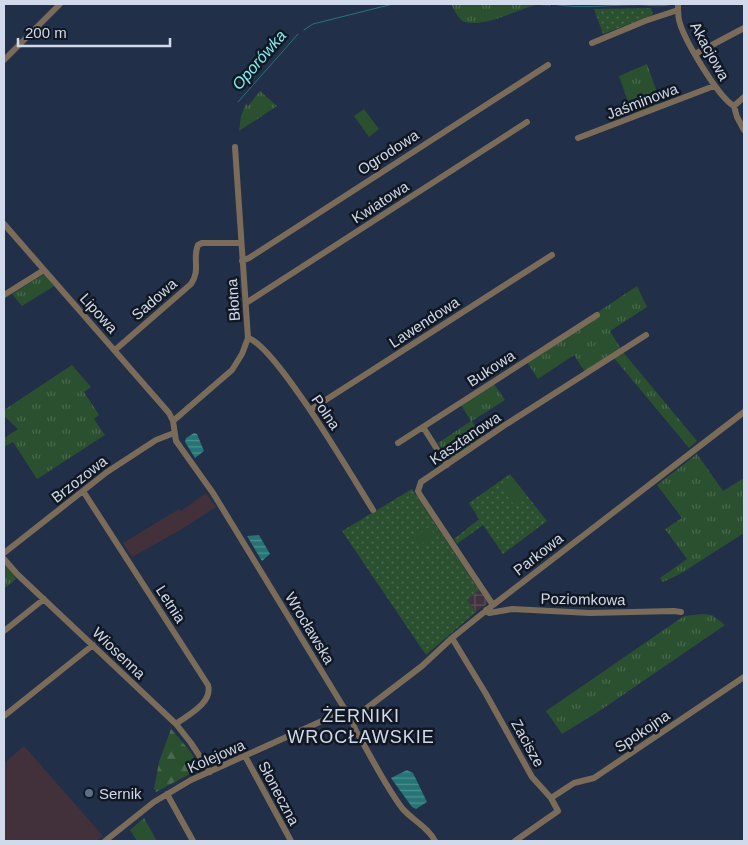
<svg xmlns="http://www.w3.org/2000/svg" width="748" height="845" font-family="Helvetica,sans-serif">
	<style>
		.industrial { fill: url(#industrial-grid) }
		.education { fill: #42313b }
		.grass { fill: url(#grass-tufts) }
		.forest { fill: url(#forest-firs) }
		.park { fill: url(#park-dots) }
		.pitch { fill: #2b502f }
		.water { fill: url(#water-rules) }
		.lines { fill: none; stroke-linecap: round; stroke-linejoin: round }
		.stream { stroke: #267576; stroke-width: 1 }
		.minor { stroke: #7b6b59; stroke-width: 6 }
		.service-dot { fill: #5c6f8a; stroke: #111823; stroke-width: 2 }
		.labels { text-anchor: middle; dominant-baseline: central; stroke-width: 5; stroke-linejoin: round; paint-order: stroke }
		.street-label { font-size: 15px; fill: #d1daea; stroke: #111823 }
		.poi-label { font-size: 15px; fill: #d1daea; stroke: #111823; text-anchor: start }
		.water-label { font-size: 16px; font-style: italic; fill: #7ef1f2; stroke: #111823 }
		.quarter-label { font-size: 18px; letter-spacing: 1px; fill: #d1daea; stroke: #111823 }
	</style>
	<defs>
		<pattern id="industrial-grid" width="8" height="8" patternUnits="userSpaceOnUse" patternTransform="scale(1.25)"><rect width="8" height="8" fill="#40323f"/><path d="M0 4h8M4 0v8" fill="none" stroke="#5b4f5b"/></pattern>
		<pattern id="grass-tufts" width="24" height="20" patternUnits="userSpaceOnUse" patternTransform="scale(1.25)"><rect width="24" height="20" fill="#2b502f"/><path d="M3 7l-1-3M5 7V3M7 7l1-3M15 17l-1-3M17 17v-4M19 17l1-3" fill="none" stroke="#49694d"/></pattern>
		<pattern id="forest-firs" width="22" height="20" patternUnits="userSpaceOnUse" patternTransform="scale(1.25)"><rect width="22" height="20" fill="#2b502f"/><path d="M5 1l3.5 6h-7zM16 11l3.5 6h-7z" fill="#49694d"/></pattern>
		<pattern id="park-dots" width="8" height="8" patternUnits="userSpaceOnUse" patternTransform="scale(1.25)"><rect width="8" height="8" fill="#2b502f"/><path d="M2 2h.1M6 6h.1" fill="none" stroke="#49694d" stroke-width="1.8" stroke-linecap="round"/></pattern>
		<pattern id="water-rules" width="6" height="5" patternUnits="userSpaceOnUse" patternTransform="scale(1.25)"><rect width="6" height="5" fill="#267576"/><path d="M0 2.5h6" fill="none" stroke="#4f8e90"/></pattern>
	</defs>
	<rect width="100%" height="100%" fill="#212f48"/>
	<path class="industrial" d="M 479,590 L 488,603 L 476,612 L 467,600 Z"/>
	<path class="education" d="M 206,493 L 216,507 L 182,529 L 132,557 L 123,543 L 179,509 L 181,511 Z
		M 24,746 L 103,836 L 96,841 L 4,841 L 4,763 Z"/>
	<path class="grass" d="M 451,4 L 551,4 L 550,6 C 547,6 542,5 538,5 C 518,8 487,28 465,22 C 459,21 454,9 451,4 Z
		M 647,64 L 661,104 L 633,116 L 619,76 Z
		M 260,91 L 277,106 L 239,131 L 241,116 L 246,104 L 248,106 Z
		M 44,274 L 54,286 L 22,306 L 12,294 Z
		M 637,286 L 647,307 L 610,331 L 621,349 L 585,372 L 574,355 L 538,379 L 527,362 L 598,312 Z
		M 623,352 L 697,441 L 689,448 L 614,358 Z
		M 72,365 L 91,387 L 84,392 L 99,415 L 94,419 L 105,435 L 37,479 L 13,442 L 4,447 L 4,438 L 18,429 L 4,416 L 4,410 Z
		M 494,384 L 505,400 L 472,421 L 482,438 L 452,458 L 447,457 L 438,443 L 471,421 L 461,405 Z
		M 697,454 L 723,491 L 744,478 L 744,533 L 680,574 L 663,582 L 660,578 L 687,559 L 665,529 L 682,518 L 657,485 Z
		M 4,562 L 16,579 L 4,589 Z
		M 702,614 L 712,615 L 725,625 L 601,710 L 562,734 L 546,711 L 684,616 Z
		M 144,818 L 157,841 L 137,841 L 130,830 Z"/>
	<path class="forest" d="M 171,729 L 190,751 L 201,768 L 156,792 L 154,789 L 159,762 Z"/>
	<path class="park" d="M 651,8 L 653,15 L 603,34 L 594,9 Z
		M 510,474 L 547,521 L 503,554 L 483,525 L 457,544 L 454,539 L 479,519 L 469,503 Z
		M 412,489 L 479,590 L 467,600 L 476,612 L 426,655 L 342,531 Z"/>
	<path class="pitch" d="M 364,109 L 379,129 L 369,137 L 354,116 Z
		M 511,476 L 527,497 L 515,506 L 499,486 Z
		M 429,527 L 435,536 L 420,545 L 415,537 Z"/>
	<path class="water" d="M 194,433 L 197,434 L 204,451 L 195,458 L 185,442 L 186,438 Z
		M 259,535 L 270,554 L 262,561 L 247,536 Z
		M 407,770 L 413,773 L 427,802 L 416,809 L 412,807 L 391,778 Z"/>
	<g class="lines">
		<path class="stream" d="M 552,4 C 579,9 606,5 633,5 C 645,4 660,8 672,4
			M 304,30 L 313,24 L 393,4
			M 238,102 L 298,34"/>
		<path class="minor" d="M 678,4 C 678,9 678,15 679,20 C 683,38 718,97 734,106 L 737,117 L 744,130
			M 592,43 L 645,21 L 678,10
			M 695,54 L 744,28
			M 4,60 L 60,4
			M 734,106 L 744,97
			M 578,138 L 714,86
			M 4,224 L 169,413 L 173,421 L 176,441 L 213,493 L 352,721 L 356,731 C 371,756 384,784 402,808 C 412,820 428,827 435,841
			M 242,261 L 249,258 L 548,65
			M 4,295 L 44,270
			M 246,303 L 527,122
			M 248,338 C 276,346 354,480 373,510
			M 115,350 L 191,284 C 201,270 192,258 198,245 L 202,243 L 241,243
			M 310,410 L 552,255
			M 173,421 L 232,370 L 242,354 L 248,338 L 235,147
			M 423,427 L 447,465
			M 398,443 L 597,315
			M 83,491 L 208,685 C 213,703 188,715 176,724
			M 4,553 L 107,472 L 156,440 L 174,433
			M 4,559 L 17,574 L 176,724 L 191,743 L 210,772
			M 493,605 L 420,495 L 418,491 L 421,482 L 505,425 L 646,335
			M 486,610 L 489,613 L 512,609 L 590,613 L 674,611 L 681,612
			M 4,631 L 44,599
			M 452,638 L 486,694 L 532,777 L 551,798 L 558,811 L 515,841
			M 4,716 L 93,645
			M 245,756 L 291,841
			M 167,794 L 193,841
			M 551,798 L 574,783 L 594,778 L 744,677
			M 105,841 L 154,802 L 191,780 L 333,716 L 354,714 L 363,711 L 422,666 L 452,638 L 493,605 L 744,412"/>
	</g>
	<circle class="service-dot" cx="89" cy="793" r="5"/>
	<g class="labels">
		<g class="street-label">
			<text transform="translate(710 51) rotate(61)">Akacjowa</text>
			<text transform="translate(642 101) rotate(-21)">Jaśminowa</text>
			<text transform="translate(388 152) rotate(-33)">Ogrodowa</text>
			<text transform="translate(380 202) rotate(-33)">Kwiatowa</text>
			<text transform="translate(154 299) rotate(-41)">Sadowa</text>
			<text transform="translate(233 300) rotate(-94)">Błotna</text>
			<text transform="translate(99 313) rotate(48)">Lipowa</text>
			<text transform="translate(424 322) rotate(-33)">Lawendowa</text>
			<text transform="translate(491 368) rotate(-33)">Bukowa</text>
			<text transform="translate(326 412) rotate(56)">Polna</text>
			<text transform="translate(465 438) rotate(-34)">Kasztanowa</text>
			<text transform="translate(79 479) rotate(-38)">Brzozowa</text>
			<text transform="translate(538 554) rotate(-38)">Parkowa</text>
			<text transform="translate(583 599) rotate(1)">Poziomkowa</text>
			<text transform="translate(171 604) rotate(57)">Letnia</text>
			<text transform="translate(310 628) rotate(59)">Wrocławska</text>
			<text transform="translate(119 653) rotate(44)">Wiosenna</text>
			<text transform="translate(642 731) rotate(-34)">Spokojna</text>
			<text transform="translate(528 743) rotate(61)">Zacisze</text>
			<text transform="translate(216 756) rotate(-24)">Kolejowa</text>
			<text transform="translate(279 793) rotate(62)">Słoneczna</text>
		</g>
		<g class="poi-label">
			<text x="99" y="793">Sernik</text>
		</g>
		<g class="water-label">
			<text transform="translate(259 60) rotate(-49)">Oporówka</text>
		</g>
		<g class="quarter-label">
			<text x="361" y="716">ŻERNIKI<tspan x="361" dy="21">WROCŁAWSKIE</tspan></text>
		</g>
	</g>
	<rect width="748" height="845" fill="none" stroke="#d1daea" stroke-width="10"/>
	<path d="M18 38v8h152v-8" fill="none" stroke="#d1daea" stroke-width="2.5"/>
	<text x="25" y="38" font-size="15" fill="#d1daea" stroke="#111823" stroke-width="4" paint-order="stroke">200 m</text>
</svg>
